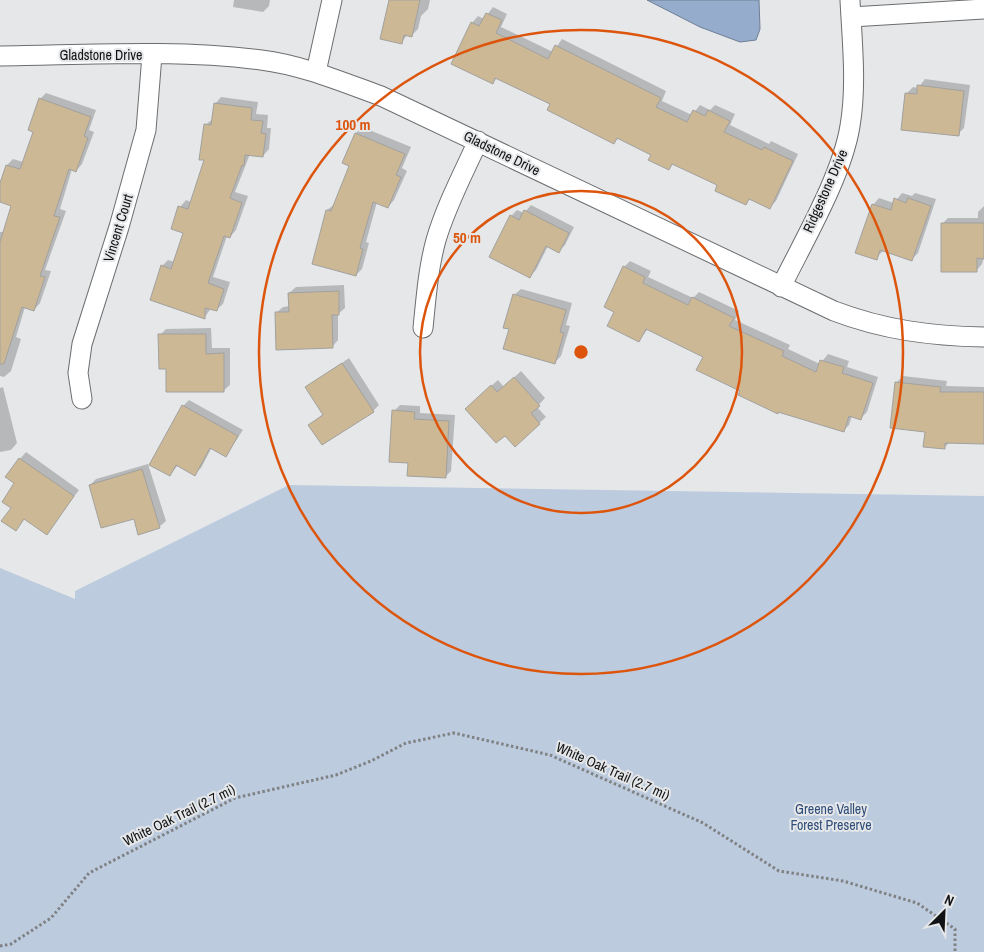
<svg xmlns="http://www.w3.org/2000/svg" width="984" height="952" font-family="'Archivo Narrow',sans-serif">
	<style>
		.green { fill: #bdcbdf }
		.water { fill: #96accd; stroke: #6e7e95 }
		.shadow { fill: #0003 }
		.building { fill: #cdb895; stroke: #a2a19e }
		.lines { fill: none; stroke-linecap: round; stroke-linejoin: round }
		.minor-casing { stroke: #6b6d6f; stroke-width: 21 }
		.path { stroke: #7f8182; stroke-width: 3; stroke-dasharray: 2.5 2.5; stroke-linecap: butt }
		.minor { stroke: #fff; stroke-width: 19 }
		.ring { fill: none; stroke: #dd550c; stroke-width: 2.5 }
		.labels { text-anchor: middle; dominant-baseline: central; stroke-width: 4; stroke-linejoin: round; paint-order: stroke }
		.street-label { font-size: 14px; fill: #111213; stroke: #e5e7e9 }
		.park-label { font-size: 14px; fill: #2f4d79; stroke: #e5e7e9 }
		.centre { fill: #dd550c; stroke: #e5e7e9; stroke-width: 2.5 }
		.ring-label { font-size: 15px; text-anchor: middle; font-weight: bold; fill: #dd550c; stroke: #e5e7e9; stroke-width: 4; stroke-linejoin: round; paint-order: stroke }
	</style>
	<rect width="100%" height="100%" fill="#e5e7e9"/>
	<path class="green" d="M 289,485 L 984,496 L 984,952 L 0,952 L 0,568 L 75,599 L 75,591 Z"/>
	<path class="water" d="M 647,0 L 759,0 L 760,29 L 756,40 L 740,42 L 700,27 Z"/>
	<path class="shadow" d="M 234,0 L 270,0 L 269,6 L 263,12 L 233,7 Z
		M 390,0 L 430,0 L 428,9 L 421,16 L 418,29 L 412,35 L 408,34 L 401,43 Z
		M 493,7 L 507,14 L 501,27 L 553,52 L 562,39 L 666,91 L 662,101 L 692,115 L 700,105 L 710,110 L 715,105 L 735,114 L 730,125 L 769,144 L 771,141 L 798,154 L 776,201 L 770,207 L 751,198 L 745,204 L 719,184 L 674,163 L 669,168 L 652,154 L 619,138 L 614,142 L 551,104 L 497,78 L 492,83 L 472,23 L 478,16 L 484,19 Z
		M 925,79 L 970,85 L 964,128 L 958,134 L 907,93 L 913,87 L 918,88 Z
		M 46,93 L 96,110 L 89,130 L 94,132 L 82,164 L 76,171 L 72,169 L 60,209 L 66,211 L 45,270 L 51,271 L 40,303 L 34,310 L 25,307 L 16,337 L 21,339 L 11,371 L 4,377 L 0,376 L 0,232 L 4,232 L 13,205 L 0,201 L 0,187 L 7,165 L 13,159 L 23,162 L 34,131 L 40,99 Z
		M 221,97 L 258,102 L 256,114 L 268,115 L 267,128 L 271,128 L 269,149 L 263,156 L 250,154 L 235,192 L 248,196 L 236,230 L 230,237 L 227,236 L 213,277 L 230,282 L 223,304 L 216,310 L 211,308 L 205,317 L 162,266 L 168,260 L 175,262 L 184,232 L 180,207 L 186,200 L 191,202 L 206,159 L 205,125 L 213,119 L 215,104 Z
		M 362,127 L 411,147 L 402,168 L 407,171 L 394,200 L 388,207 L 377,202 L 366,242 L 369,243 L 362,269 L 356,275 L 327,210 L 335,204 L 351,165 L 344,162 L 356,133 Z
		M 902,193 L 912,196 L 915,193 L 936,199 L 918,253 L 912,259 L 884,250 L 876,258 L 873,205 L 879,198 L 894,203 Z
		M 531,205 L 574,227 L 565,245 L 559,251 L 548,246 L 536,270 L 530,276 L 511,216 L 517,210 L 524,213 Z
		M 984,206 L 984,257 L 982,264 L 976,271 L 942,224 L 948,218 L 978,218 L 978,212 Z
		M 630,261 L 651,271 L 648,277 L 693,298 L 699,292 L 739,311 L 735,320 L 790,345 L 788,349 L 820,364 L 828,354 L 849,361 L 847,367 L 878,377 L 867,412 L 861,418 L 852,416 L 849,425 L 843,431 L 742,390 L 704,356 L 648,329 L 639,340 L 616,312 L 624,267 Z
		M 344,285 L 345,308 L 338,314 L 338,340 L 332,347 L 276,313 L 283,307 L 290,306 L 289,293 L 296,287 Z
		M 521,289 L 572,303 L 566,325 L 570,326 L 561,356 L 555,362 L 514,295 Z
		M 211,328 L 212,348 L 230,348 L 230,385 L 223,391 L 168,368 L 160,335 L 166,329 Z
		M 349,358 L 379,405 L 373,411 L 310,425 L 324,413 L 307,387 Z
		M 521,371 L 545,398 L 537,407 L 546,417 L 515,445 L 473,402 L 498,380 L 504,387 Z
		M 903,376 L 947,381 L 946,386 L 984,387 L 984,443 L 950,442 L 944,448 L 926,431 L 897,382 Z
		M 3,387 L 17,443 L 11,450 L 0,452 L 0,388 Z
		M 189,400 L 243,430 L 226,455 L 212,447 L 201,468 L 194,474 L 178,465 L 170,475 L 183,406 Z
		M 400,405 L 420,406 L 420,413 L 455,415 L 451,471 L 445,477 L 409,462 L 394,411 Z
		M 26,452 L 79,490 L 47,533 L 25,518 L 15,529 L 12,507 L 20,459 Z
		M 148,464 L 166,521 L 159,527 L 134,517 L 90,485 L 96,479 Z"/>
	<path class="building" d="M 389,0 L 420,0 L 412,37 L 404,35 L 402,44 L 380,39 Z
		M 486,13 L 502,20 L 496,33 L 548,59 L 555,45 L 661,98 L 656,107 L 687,122 L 693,110 L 705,116 L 708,110 L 730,121 L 724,132 L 762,150 L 764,147 L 793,161 L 770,209 L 749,199 L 746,205 L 715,191 L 717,185 L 672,164 L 669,170 L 648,160 L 651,155 L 617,138 L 614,144 L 547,110 L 550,104 L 495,78 L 493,84 L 451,64 L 471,22 L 479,26 Z
		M 917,85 L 964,91 L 959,136 L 901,130 L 905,93 L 917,94 Z
		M 39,98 L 91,117 L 84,136 L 88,138 L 76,172 L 69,169 L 54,216 L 60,217 L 40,276 L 45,277 L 34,311 L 22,307 L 4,364 L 0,364 L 0,242 L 11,206 L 0,202 L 0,183 L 6,165 L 20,169 L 33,132 L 28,130 Z
		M 214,103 L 252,108 L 251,120 L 263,121 L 261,133 L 266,134 L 263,157 L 245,155 L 244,166 L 242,165 L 230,198 L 242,203 L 230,238 L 224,236 L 208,283 L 224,289 L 217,311 L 205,308 L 205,319 L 150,300 L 161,265 L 171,269 L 183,233 L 171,229 L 178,206 L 188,209 L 204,160 L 199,160 L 204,124 L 211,125 Z
		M 355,133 L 405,154 L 396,175 L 401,177 L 388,208 L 373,202 L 360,248 L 363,249 L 356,276 L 312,264 L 326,210 L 331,211 L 349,166 L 342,163 Z
		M 894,198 L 906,203 L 908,198 L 931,206 L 912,261 L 880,250 L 877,260 L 855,253 L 872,204 L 891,210 Z
		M 524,210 L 569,233 L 559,253 L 546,246 L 530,278 L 489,257 L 510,215 L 519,220 Z
		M 941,223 L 984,223 L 984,259 L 977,258 L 977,272 L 941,272 Z
		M 623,266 L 645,277 L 643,283 L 688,305 L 692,297 L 734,318 L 729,326 L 784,351 L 782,356 L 816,372 L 820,360 L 844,367 L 842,373 L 873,383 L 861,420 L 849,416 L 844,432 L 778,412 L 778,414 L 738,395 L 740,391 L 696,370 L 703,357 L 646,329 L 639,342 L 607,326 L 614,312 L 604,307 Z
		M 339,291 L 339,315 L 332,315 L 333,348 L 276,350 L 275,312 L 289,312 L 288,293 Z
		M 513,294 L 566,310 L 560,332 L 564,333 L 555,364 L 503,349 L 509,329 L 503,328 Z
		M 158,334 L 206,334 L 206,354 L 224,353 L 224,392 L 166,392 L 166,369 L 159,369 Z
		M 342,363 L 374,412 L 322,445 L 308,425 L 323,415 L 305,387 Z
		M 514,377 L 540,406 L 531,413 L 540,424 L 515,447 L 505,436 L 496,443 L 465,409 L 491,385 L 497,392 Z
		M 895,382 L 941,387 L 940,392 L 984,392 L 984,444 L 945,443 L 945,449 L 923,447 L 925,432 L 890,428 Z
		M 182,405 L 238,436 L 226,457 L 210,448 L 195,476 L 176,465 L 170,476 L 149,465 Z
		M 392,410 L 415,412 L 414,419 L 449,421 L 446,478 L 407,476 L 408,463 L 389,462 Z
		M 19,458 L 74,496 L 47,535 L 24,519 L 16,531 L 1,521 L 11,508 L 2,502 L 14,483 L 5,477 Z
		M 142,469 L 160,528 L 138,535 L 134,519 L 101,528 L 89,485 Z"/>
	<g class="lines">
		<g class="minor-casing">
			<path id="minor" d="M 851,17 L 984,9
				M 0,56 C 86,55 175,49 261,60 C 302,65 342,82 381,96 L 834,311 C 884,330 931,336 984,337
				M 316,72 L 332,0
				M 781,287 C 804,240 842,176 850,126 C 857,85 852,41 850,0
				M 423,328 C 426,299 428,269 436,240 C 446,206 463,174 478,141
				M 82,399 L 78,373 L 82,344 L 119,227 L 146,130 L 152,55"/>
		</g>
		<path class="path" d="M 0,946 L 11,944 L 51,918 L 89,873 L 235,798 L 336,775 L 371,761 L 406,743 L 454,733 L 550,755 L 703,823 L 779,871 L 843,881 L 917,903 L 955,929 L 955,952"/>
		<use href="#minor" class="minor"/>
	</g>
	<g class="ring">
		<circle cx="581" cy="352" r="161"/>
		<circle cx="581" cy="352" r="322"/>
	</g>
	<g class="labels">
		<g class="street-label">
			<text x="101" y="55">Gladstone Drive</text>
			<text transform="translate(502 153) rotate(26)">Gladstone Drive</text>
			<text transform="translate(825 191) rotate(-66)">Ridgestone Drive</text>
			<text transform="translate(118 228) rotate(-73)">Vincent Court</text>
			<text transform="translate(613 771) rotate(24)">White Oak Trail (2.7 mi)</text>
			<text transform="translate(179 815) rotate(-26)">White Oak Trail (2.7 mi)</text>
		</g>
		<g class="park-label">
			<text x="831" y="809">Greene Valley<tspan x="831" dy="16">Forest Preserve</tspan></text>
		</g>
	</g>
	<circle cx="581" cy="352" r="8" class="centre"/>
	<g class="ring-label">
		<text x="353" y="130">100 m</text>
		<text x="467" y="243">50 m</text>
	</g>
	<g transform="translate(944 912) rotate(24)" stroke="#e5e7e9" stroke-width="4" paint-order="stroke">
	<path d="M0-4L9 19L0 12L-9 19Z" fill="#111213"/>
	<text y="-8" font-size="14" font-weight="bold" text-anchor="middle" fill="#111213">N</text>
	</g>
</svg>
